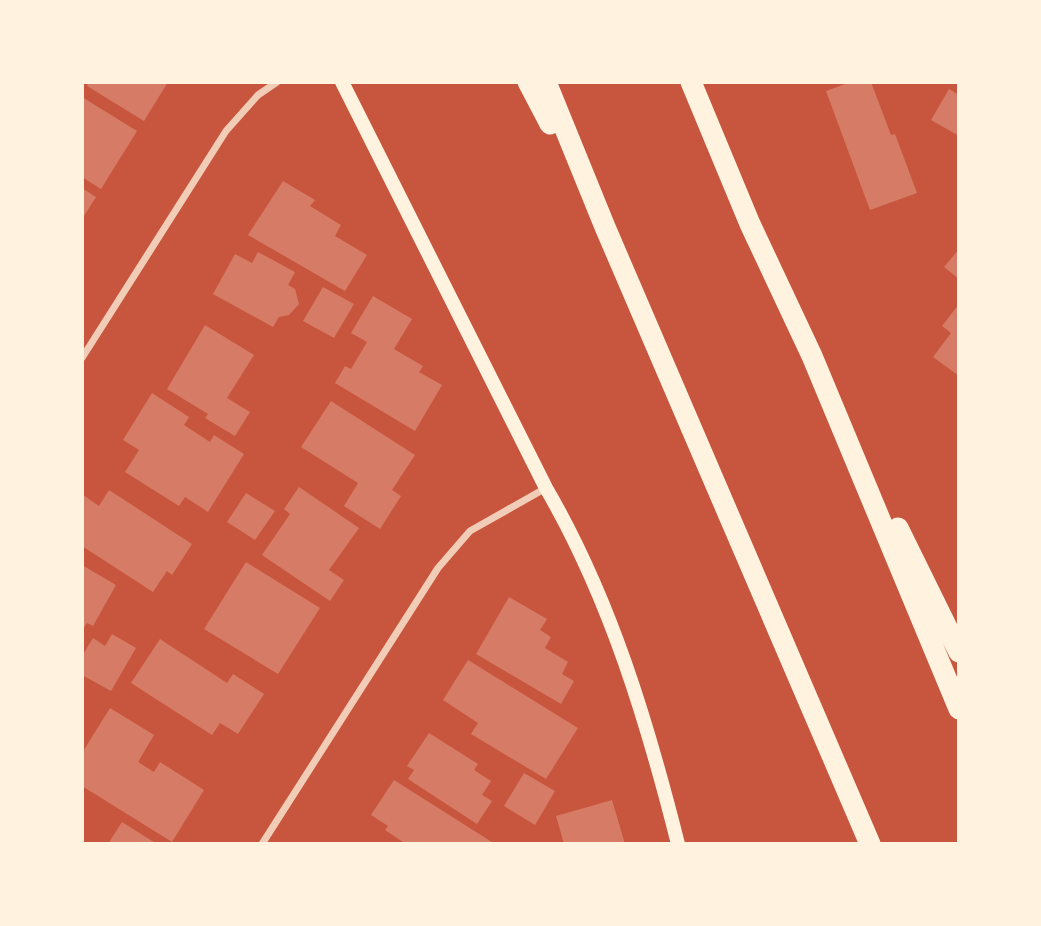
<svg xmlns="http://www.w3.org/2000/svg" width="1041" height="926" font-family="Georgia,serif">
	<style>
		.building { fill: #d67c66 }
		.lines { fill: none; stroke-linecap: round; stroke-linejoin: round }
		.minor { stroke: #f1ccb7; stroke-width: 7 }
		.secondary { stroke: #fff3e0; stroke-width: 14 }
		.motorway { stroke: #fff3e0; stroke-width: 21 }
	</style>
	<rect width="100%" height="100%" fill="#c8553d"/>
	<path class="building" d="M 89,82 L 168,82 L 144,121 L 87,86 Z
		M 851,82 L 871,82 L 891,135 L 895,134 L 917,193 L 870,210 L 826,91 Z
		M 949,89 L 959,95 L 959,136 L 931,120 Z
		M 82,97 L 137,131 L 101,189 L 82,177 Z
		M 283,181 L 315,200 L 310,206 L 341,225 L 335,236 L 367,255 L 345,291 L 248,235 Z
		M 82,188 L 96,197 L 82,219 Z
		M 959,249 L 959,279 L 944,267 Z
		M 258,252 L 295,272 L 288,285 L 295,289 L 299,304 L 289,315 L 279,317 L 273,327 L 213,294 L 235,254 L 252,263 Z
		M 323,287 L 354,304 L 334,338 L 303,321 Z
		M 373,296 L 412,319 L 394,349 L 423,366 L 419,372 L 442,385 L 415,431 L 335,383 L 345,366 L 351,369 L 367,342 L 351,333 Z
		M 959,304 L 959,376 L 933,357 L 951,333 L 942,326 Z
		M 205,325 L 254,355 L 227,398 L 250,412 L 235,436 L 205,418 L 208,414 L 167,389 Z
		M 152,393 L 189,417 L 184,425 L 210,442 L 214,435 L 244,454 L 208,512 L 185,497 L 179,506 L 125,472 L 139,450 L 123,440 Z
		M 331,401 L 415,455 L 392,490 L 401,496 L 380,529 L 344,506 L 358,483 L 301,447 Z
		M 299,487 L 359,528 L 329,570 L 344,580 L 330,601 L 262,555 L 290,514 L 284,509 Z
		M 109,490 L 192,544 L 172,575 L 167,571 L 153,592 L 82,546 L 82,497 L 83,495 L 99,506 Z
		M 246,493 L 275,511 L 255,540 L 227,522 Z
		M 246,562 L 320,608 L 278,674 L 204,629 Z
		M 82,565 L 116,585 L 93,626 L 87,623 L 82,631 Z
		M 509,597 L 547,619 L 540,630 L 551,637 L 545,648 L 568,662 L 562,674 L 574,681 L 561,704 L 476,654 Z
		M 112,634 L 136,648 L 111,691 L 82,675 L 82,656 L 93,638 L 105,646 Z
		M 160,639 L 227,683 L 233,674 L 264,694 L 238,734 L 220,723 L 212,735 L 131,683 Z
		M 468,660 L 578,728 L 546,779 L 471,734 L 478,723 L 443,700 Z
		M 110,708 L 154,735 L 138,762 L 154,772 L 160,762 L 204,790 L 172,842 L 82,786 L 82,753 Z
		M 429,733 L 478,764 L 474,770 L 491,781 L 482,795 L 492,801 L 477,824 L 408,779 L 414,770 L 407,766 Z
		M 524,773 L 555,791 L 535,825 L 504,806 Z
		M 394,780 L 495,844 L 406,844 L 385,830 L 388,826 L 371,815 Z
		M 612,800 L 625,844 L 564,844 L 556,816 Z
		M 122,822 L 157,844 L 108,844 Z"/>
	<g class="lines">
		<path class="minor" d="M 82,358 L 226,131 L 258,95 L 277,82
			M 262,844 L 438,568 L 470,531 L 546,488"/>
		<path class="secondary" d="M 342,82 L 546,488 C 610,598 647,721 678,844"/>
		<path class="motorway" d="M 528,82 L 550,124
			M 546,82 L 605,227 L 870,844
			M 691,82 L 750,224 L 812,356 L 959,709
			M 898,528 L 959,652"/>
	</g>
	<rect width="1041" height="926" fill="none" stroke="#fff3e0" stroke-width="168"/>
</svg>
